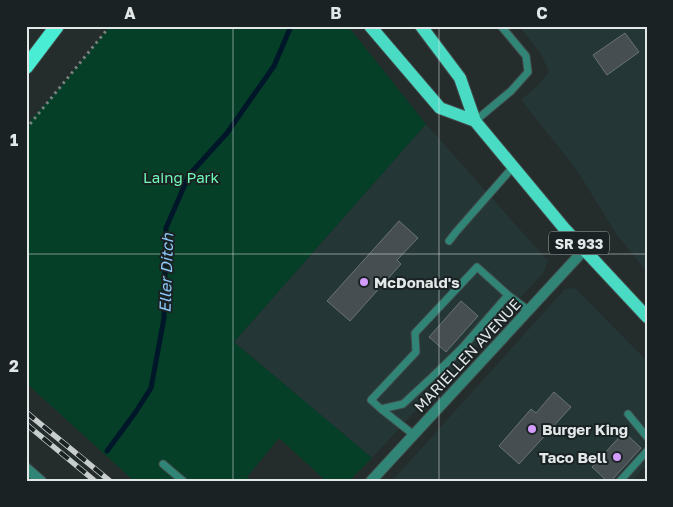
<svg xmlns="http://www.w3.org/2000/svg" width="673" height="507" font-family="'Golos Text',sans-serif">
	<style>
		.built { fill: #253637 }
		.green { fill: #053f27 }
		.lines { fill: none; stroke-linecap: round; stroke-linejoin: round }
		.stream { stroke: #001629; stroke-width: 5 }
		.building { fill: #464e51; stroke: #6a7376 }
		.service-casing { stroke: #424a4a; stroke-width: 9 }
		.minor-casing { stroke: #424a4a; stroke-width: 12 }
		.primary-casing { stroke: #424a4a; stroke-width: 14 }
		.trunk-casing { stroke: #424a4a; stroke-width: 16 }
		.path { stroke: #7a8181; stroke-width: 3; stroke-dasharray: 2.5 4; stroke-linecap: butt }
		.service { stroke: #308577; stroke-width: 7 }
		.minor { stroke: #308577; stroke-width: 10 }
		.primary { stroke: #4adbc5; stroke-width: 12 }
		.trunk { stroke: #48edd4; stroke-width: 14 }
		.rail-casing { stroke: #c7cccd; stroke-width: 5.5 }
		.rail { stroke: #1a2223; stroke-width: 4; stroke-dasharray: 11; stroke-linecap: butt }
		.grid { fill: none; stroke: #e2e7e8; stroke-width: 1; stroke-opacity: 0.55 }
		.poi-dot { fill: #d39cfc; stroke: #1a2223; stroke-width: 2 }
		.labels { text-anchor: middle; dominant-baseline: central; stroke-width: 4; stroke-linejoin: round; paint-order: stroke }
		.shield { fill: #1a2223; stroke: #a6acad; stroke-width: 1 }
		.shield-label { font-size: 14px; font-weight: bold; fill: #e2e7e8 }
		.park-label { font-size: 15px; fill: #6ffab5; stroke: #1a2223 }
		.poi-label { font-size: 15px; font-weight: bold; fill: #e2e7e8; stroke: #1a2223; text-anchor: start }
		.street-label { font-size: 15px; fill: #e2e7e8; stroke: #1a2223 }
		.water-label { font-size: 16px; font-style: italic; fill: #8cc7f9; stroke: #1a2223 }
		.neatline { fill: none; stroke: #e2e7e8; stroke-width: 2 }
		.grid-label { font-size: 16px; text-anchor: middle; font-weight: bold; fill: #e2e7e8 }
	</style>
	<rect width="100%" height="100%" fill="#242c2c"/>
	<path class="built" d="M 519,26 L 647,26 L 647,272 L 617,235 L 576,169 L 521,100 L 537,86 L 549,72 L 541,54 Z
		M 426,124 L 548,261 L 544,272 L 372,458 L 234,342 Z
		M 575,288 L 647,361 L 647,464 L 632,481 L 392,481 L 565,289 Z"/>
	<path class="green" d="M 110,26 L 348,26 L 426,124 L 234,342 L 372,458 L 349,481 L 326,481 L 279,438 L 247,477 L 251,481 L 134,481 L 26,383 L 26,125 L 63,84 Z"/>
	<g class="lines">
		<path class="stream" d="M 107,451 L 135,413 L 151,388 L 164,318 L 166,228 L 189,175 L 227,133 L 274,66 L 291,26"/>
	</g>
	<path class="building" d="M 625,33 L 639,52 L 607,75 L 593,55 Z
		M 399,221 L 418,238 L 397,260 L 401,264 L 350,321 L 327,301 Z
		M 461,301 L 478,316 L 446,352 L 429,337 Z
		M 554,392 L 571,407 L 519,464 L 499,446 L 531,409 L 536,413 Z
		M 624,432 L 641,448 L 611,481 L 607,481 L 592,467 Z"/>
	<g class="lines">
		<g class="service-casing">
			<path id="service" d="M 475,121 L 511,91 L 528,72 L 526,56 L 501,26
				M 449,241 L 456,232 L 513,167
				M 381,409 L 403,404 L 431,378 L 462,348 L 508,295
				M 628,414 L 647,437
				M 414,435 L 381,409 L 371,400 L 416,352 L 415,333 L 477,267 L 508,295 L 528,310
				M 163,464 L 183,481
				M 620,481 L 647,451"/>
		</g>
		<g class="minor-casing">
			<path id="minor" d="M 26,468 L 41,481
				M 371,481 L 585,249"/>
		</g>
		<g class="primary-casing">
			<path id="primary" d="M 370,26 L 440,108 L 475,121
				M 421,26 L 460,78 L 475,121 L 564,228 L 647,317"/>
		</g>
		<g class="trunk-casing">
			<path id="trunk" d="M 26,67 L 57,26"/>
		</g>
		<path class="path" d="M 26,129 L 110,26"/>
		<use href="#service" class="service"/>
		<use href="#minor" class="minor"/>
		<use href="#primary" class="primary"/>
		<use href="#trunk" class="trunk"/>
		<g class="rail-casing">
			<path id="rail" d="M 26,412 L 110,481
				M 26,424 L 95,481"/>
		</g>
		<use href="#rail" class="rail"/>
	</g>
	<path class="grid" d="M 233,26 L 233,481M 439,26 L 439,481M 26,254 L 647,254"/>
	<g class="poi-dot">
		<circle cx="364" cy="282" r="5"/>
		<circle cx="532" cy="429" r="5"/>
		<circle cx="617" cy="457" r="5"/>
	</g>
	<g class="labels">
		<rect class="shield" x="549" y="231.5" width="60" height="23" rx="4"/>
		<g class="shield-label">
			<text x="579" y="243">SR 933</text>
		</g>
		<g class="park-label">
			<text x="181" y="177">Laing Park</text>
		</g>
		<g class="poi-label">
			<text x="374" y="282">McDonald's</text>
			<text x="542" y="429">Burger King</text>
			<text x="607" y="457" text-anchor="end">Taco Bell</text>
		</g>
		<g class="street-label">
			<text transform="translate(467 355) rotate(-47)">MARIELLEN AVENUE</text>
		</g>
		<g class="water-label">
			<text transform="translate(166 273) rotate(-88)">Eller Ditch</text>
		</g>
	</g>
	<rect width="673" height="507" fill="none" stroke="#1a2223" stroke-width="55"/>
	<rect x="28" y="28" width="618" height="452" class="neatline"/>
	<g class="grid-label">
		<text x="130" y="19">A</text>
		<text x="336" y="19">B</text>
		<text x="542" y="19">C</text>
		<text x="14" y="146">1</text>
		<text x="14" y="372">2</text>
	</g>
</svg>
